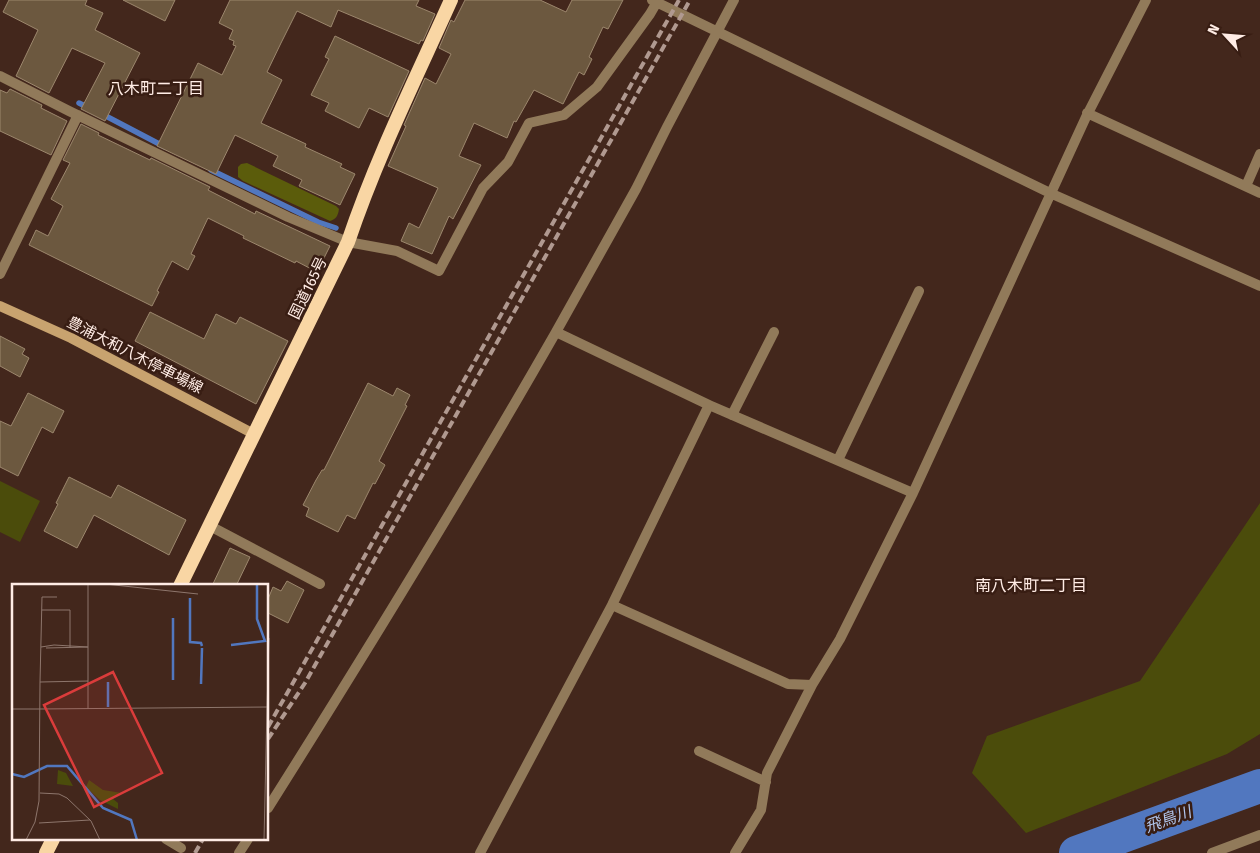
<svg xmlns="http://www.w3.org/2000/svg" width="1260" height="853" font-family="'Fira Sans','Noto Sans JP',sans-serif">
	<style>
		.green { fill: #4b4c0b }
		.forest { fill: #5b5c0b }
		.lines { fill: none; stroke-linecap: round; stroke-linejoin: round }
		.stream { stroke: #5177bf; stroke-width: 5.5 }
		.river { stroke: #5177bf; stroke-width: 34 }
		.building { fill: #6c583f; stroke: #9c876d }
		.minor { stroke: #917a5a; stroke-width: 10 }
		.secondary { stroke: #c8a36f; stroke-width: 10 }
		.trunk { stroke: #f9d6a4; stroke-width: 14 }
		.rail { stroke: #b09990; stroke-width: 4; stroke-dasharray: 8 4; stroke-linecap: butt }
		.labels { text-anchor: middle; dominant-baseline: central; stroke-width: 5; stroke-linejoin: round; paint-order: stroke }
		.street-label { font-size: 15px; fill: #ffece5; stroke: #381d13 }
		.neighbourhood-label { font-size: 16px; fill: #ffece5; stroke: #381d13 }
		.water-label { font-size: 16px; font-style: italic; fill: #b1c6ed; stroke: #381d13 }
		.inset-river { fill: none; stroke: #5177bf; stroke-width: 2.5 }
		.inset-road { fill: none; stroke: #8e766c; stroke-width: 1 }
		.view { fill: #da3c3b; fill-opacity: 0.15; stroke: #da3c3b; stroke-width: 2.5 }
		.inset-edge { fill: none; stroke: #ffece5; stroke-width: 2.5 }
	</style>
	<rect width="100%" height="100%" fill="#43271c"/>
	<path class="green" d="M 0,481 L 40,501 L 20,542 L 0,532 Z
		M 1260,503 L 1260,734 L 1227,754 L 1026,833 L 972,773 L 987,736 L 1140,681 Z"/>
	<path class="forest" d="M 247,163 L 336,206 L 339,209 C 338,216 336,219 330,221 L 243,181 L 238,177 L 238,167 L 241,164 Z"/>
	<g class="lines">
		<path class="stream" d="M 79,103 L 89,108
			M 102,114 L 165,147
			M 211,170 L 318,222 L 336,228"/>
		<path class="river" d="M 1076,853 L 1260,786"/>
	</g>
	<path class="building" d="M 9,0 L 87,0 L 85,5 L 103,13 L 95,30 L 140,53 L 105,121 L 81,109 L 105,63 L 72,48 L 49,93 L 16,76 L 38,30 L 3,12 Z
		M 123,0 L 175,0 L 165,21 Z
		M 230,0 L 419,0 L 416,6 L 435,14 L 423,41 L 421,40 L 419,44 L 338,10 L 331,27 L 297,11 L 281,43 L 267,72 L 282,80 L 261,123 L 306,144 L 305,147 L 342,164 L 340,167 L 355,174 L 340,205 L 299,186 L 302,180 L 273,166 L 278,156 L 235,135 L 216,174 L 157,146 L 198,63 L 222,75 L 236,46 L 233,45 L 234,41 L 229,39 L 233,30 L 219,23 Z
		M 465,0 L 540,0 L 566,12 L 572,0 L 623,0 L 608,29 L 603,27 L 589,57 L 592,59 L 584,75 L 579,72 L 563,104 L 534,90 L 516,122 L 514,121 L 507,138 L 474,123 L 459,156 L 481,165 L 453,219 L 449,216 L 432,254 L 401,241 L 409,223 L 419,228 L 438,188 L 388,166 L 406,126 L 404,125 L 425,78 L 436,84 L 451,54 L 439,48 L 451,20 L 454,22 Z
		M 335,36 L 409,71 L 388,117 L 369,108 L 359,128 L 325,111 L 329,103 L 311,95 L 329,59 L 325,57 Z
		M 10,89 L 42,105 L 41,108 L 67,121 L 51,155 L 0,131 L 0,90 L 7,93 Z
		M 81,124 L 99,133 L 98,135 L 150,160 L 151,158 L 210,187 L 208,190 L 255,214 L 256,211 L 330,246 L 317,272 L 296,261 L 295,263 L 243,238 L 244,236 L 208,218 L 191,254 L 195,256 L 188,270 L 172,261 L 157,291 L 159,292 L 152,306 L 29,245 L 36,230 L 48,236 L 63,206 L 51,199 L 70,163 L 63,160 Z
		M 150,312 L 204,339 L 216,314 L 236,324 L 240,317 L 288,341 L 256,404 L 135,341 Z
		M 0,336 L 25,349 L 22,354 L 29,358 L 20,377 L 0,366 Z
		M 368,383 L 393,396 L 397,388 L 410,395 L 405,405 L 407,406 L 379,461 L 385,465 L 375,484 L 373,483 L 355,519 L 347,515 L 338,532 L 306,516 L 309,508 L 303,505 L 316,480 L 322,470 L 324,470 Z
		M 28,393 L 64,411 L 53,433 L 42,427 L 18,476 L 0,467 L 0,421 L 11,426 Z
		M 69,477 L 111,498 L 118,485 L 186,520 L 169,555 L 94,515 L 77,548 L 44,531 L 58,504 L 56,503 Z
		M 230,548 L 250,557 L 236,586 L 212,586 Z
		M 287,581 L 304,590 L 288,623 L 268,613 L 268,599 L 273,587 L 281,591 Z"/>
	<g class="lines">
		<path class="minor" d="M 652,0 L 1050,193 L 1260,286
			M 734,0 L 667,127 L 636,189 L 556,332 L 709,405 L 913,493
			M 0,76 L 69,111 L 288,217 L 348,242 L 397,251 L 439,271 L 483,188 L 508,162 L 529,123 L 564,115 L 597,87 L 650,14 L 657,2
			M 1087,113 L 1260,193
			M 1246,186 L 1260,154
			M 0,274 L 78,115
			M 732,415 L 774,332
			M 838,460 L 919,291
			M 210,526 L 320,584
			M 612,605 L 788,684 L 812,685 L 840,639 L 913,493 L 1086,117 L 1146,0
			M 699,751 L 766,782
			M 268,808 C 367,651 464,493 556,332
			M 166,839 L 181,848
			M 239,853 L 248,839
			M 480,853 L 612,605 L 709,405
			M 735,853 L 761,810 L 767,773 L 812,685
			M 1212,853 L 1260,835"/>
		<path class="secondary" d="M 0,306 L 71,338 L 254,434"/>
		<path class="trunk" d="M 180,586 L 348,242 C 376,159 415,80 451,0
			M 46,853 L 53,839"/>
		<path class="rail" d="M 268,727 L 679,0
			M 268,739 L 305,683 L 690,0
			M 195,853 L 203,839"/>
	</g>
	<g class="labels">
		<g class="street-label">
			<text transform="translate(308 288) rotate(-64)">国道165号</text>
			<text transform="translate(135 355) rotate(27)">豊浦大和八木停車場線</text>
		</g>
		<g class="neighbourhood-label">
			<text x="156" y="88">八木町二丁目</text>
			<text x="1031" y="585">南八木町二丁目</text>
		</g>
		<g class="water-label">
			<text transform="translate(1168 819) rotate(-20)">飛鳥川</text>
		</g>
	</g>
	<g transform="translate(12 584)">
		<rect width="256" height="256" fill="#43271c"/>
		<path d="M 46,186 L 54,189 L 61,202 L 45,200 ZM 77,196 L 91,206 L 110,209 L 101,215 L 106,219 L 106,225 L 88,216 L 74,203 Z" fill="#4b4c0b"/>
		<path class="inset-river" d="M 178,14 L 178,58 L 189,59 L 190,62M 161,34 L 161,96M 219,61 L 253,57 L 245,35 L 245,0M 189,100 L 190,64M 96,123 L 96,98M 0,190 L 12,193 L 35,182 L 55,182 L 91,224 L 119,236 L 125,256"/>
		<path class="inset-road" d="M 93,0 L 186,10M 30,26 L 58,26 L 58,64M 29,63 L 42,61 L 76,63M 34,64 L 76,63M 28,98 L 30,13 L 45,13M 255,123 L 257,54M 0,125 L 27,125M 27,125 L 257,123M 76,125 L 76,97M 28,209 L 47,210 L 55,214 L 79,237 L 88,256M 27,239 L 78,236M 14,256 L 23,238 L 27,217 L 28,98 L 76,97 L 76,0M 252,256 L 255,123"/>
		<path class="view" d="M 101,88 L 150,189 L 82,223 L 32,121 Z"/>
		<rect width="256" height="256" class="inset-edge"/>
	</g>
	<g transform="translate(1225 35) rotate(296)" stroke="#381d13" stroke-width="4" paint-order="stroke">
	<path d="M0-4L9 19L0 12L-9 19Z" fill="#ffece5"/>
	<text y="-8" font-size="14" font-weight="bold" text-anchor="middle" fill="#ffece5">N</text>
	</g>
</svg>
